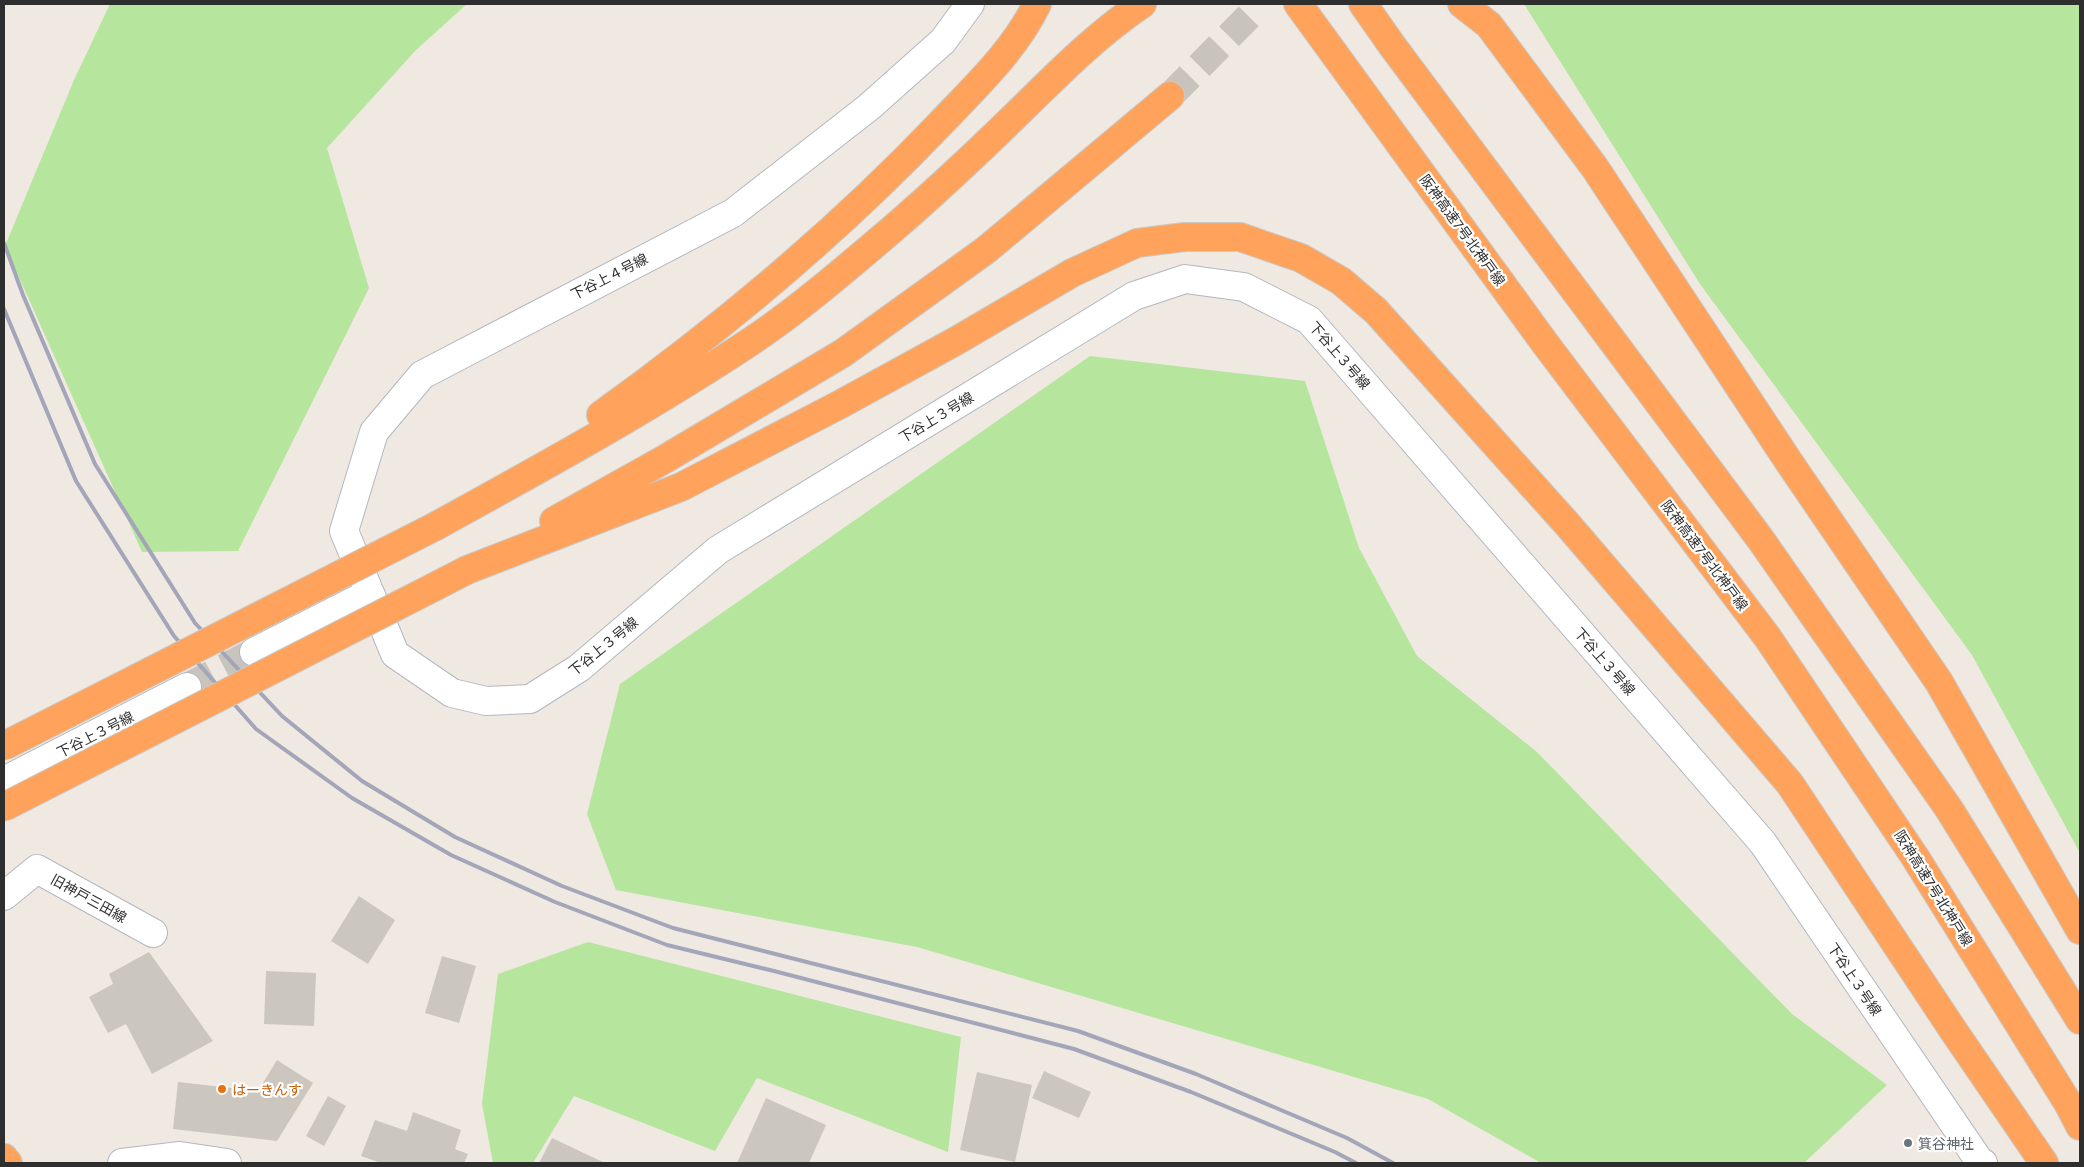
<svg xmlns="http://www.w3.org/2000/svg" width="2084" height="1167" font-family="Commissioner,'Noto Sans JP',sans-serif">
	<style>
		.green { fill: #b6e59e }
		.building { fill: #cbc7bf }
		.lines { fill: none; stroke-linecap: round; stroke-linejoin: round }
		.street-tunnel { stroke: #c8c4bd; stroke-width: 28; stroke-dasharray: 28 14; stroke-linecap: butt }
		.highway-tunnel { stroke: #c8c4bd; stroke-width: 28; stroke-dasharray: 28 14; stroke-linecap: butt }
		.street-casing { stroke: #b4b7c1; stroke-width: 30 }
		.secondary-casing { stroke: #b4b7c1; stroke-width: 30 }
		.highway-casing { stroke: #c9c9c9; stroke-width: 30 }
		.street { stroke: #fff; stroke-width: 28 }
		.secondary { stroke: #fff; stroke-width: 28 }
		.highway { stroke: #ffa35c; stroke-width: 28 }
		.rail { stroke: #a3a6b8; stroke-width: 4 }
		.highway-bridge-casing { stroke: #c9c9c9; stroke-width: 30; stroke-linecap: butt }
		.highway-bridge { stroke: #ffa35c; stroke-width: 28 }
		.food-dot { fill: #e8710a; stroke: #fff; stroke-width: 2 }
		.worship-dot { fill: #6b7280; stroke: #fff; stroke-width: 2 }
		.labels { text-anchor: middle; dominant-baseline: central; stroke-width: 4.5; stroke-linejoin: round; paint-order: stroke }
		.street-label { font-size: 14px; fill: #2e2e2e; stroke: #fff }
		.food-label { font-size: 14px; fill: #c56008; stroke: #fff; text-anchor: start }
		.worship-label { font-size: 14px; fill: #5b616d; stroke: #fff; text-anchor: start }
	</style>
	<rect width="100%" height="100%" fill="#efe9e1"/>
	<path class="green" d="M 110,4 L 467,4 L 416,50 L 327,148 L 369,288 L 238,551 L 142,552 L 5,246 L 74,80 Z
		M 1524,4 L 2080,4 L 2080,853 L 1972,655 L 1700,284 Z
		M 1090,356 L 1305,381 L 1359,548 L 1417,656 L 1537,752 L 1792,1014 L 1887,1085 L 1804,1163 L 1541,1163 L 1428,1099 L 917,947 L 616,890 L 587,814 L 620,684 Z
		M 588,942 L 961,1037 L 948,1152 L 757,1078 L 715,1151 L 574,1096 L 533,1163 L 493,1163 L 482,1104 L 498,974 Z"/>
	<path class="building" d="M 359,896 L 395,920 L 368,964 L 331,941 Z
		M 149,952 L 213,1041 L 152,1074 L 126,1024 L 108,1033 L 89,997 L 113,984 L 109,974 Z
		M 442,956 L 476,966 L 459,1023 L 425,1013 Z
		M 266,971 L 316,973 L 314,1026 L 264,1024 Z
		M 277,1060 L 313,1083 L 277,1141 L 173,1129 L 178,1082 L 258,1091 Z
		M 1044,1071 L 1091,1092 L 1079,1118 L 1032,1098 Z
		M 977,1072 L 1032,1085 L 1015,1162 L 960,1150 Z
		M 328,1096 L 346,1106 L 324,1146 L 306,1136 Z
		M 766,1098 L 826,1125 L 809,1163 L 737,1163 Z
		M 413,1112 L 461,1130 L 455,1149 L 468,1154 L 464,1163 L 381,1163 L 361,1156 L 375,1120 L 407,1131 Z
		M 552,1138 L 605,1163 L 539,1163 Z"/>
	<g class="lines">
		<path class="street-tunnel" d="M 187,687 L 254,652"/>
		<path class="highway-tunnel" d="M 1170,96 L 1251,14 L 1254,4"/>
		<g class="street-casing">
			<path id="street" d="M 367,586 L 344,531 L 374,432 L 422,375 L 733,213 L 869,107 L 943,41 L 970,4
				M 254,652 L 370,593 L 395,654 L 452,693 L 486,701 L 530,699 L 579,668 L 718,550 L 1134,296 L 1185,279 L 1244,287 L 1309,320 L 1763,843 L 1980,1162 L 1983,1163
				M 4,781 L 187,687
				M 4,896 L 37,869 L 153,933"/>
		</g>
		<g class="secondary-casing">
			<path id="secondary" d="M 122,1163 L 180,1156 L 227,1163"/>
		</g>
		<g class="highway-casing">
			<path id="highway" d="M 1298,4 L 1547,346 L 1768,638 L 1915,857 L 2068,1103 L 2080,1126
				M 1363,4 L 1391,44 L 1761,540 L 1949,809 L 2080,1020
				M 1462,4 L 1489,25 L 1595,168 L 1789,462 L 1939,682 L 2080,930
				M 601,415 C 722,328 837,232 940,124 C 975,87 1015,50 1037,4
				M 554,521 L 665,459 L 843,353 L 986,250 L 1170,96
				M 436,526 C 543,467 651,408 753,340 C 796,311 836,277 875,244 C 925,202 973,157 1019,112 C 1058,74 1096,35 1142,4
				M 436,586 L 467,570 L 681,487 L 839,405 L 956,341 L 1072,273 L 1137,243 L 1185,237 L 1240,237 L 1301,258 L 1341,281 L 1376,311 L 1568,525 L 1790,784 L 1953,1030 L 2044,1163
				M 4,1158 L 8,1163"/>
		</g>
		<use href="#street" class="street"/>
		<use href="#secondary" class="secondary"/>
		<use href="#highway" class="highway"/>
		<path class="rail" d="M 4,243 L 23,295 L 95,464 L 195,623 L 282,716 L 362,781 L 455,837 L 562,886 L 673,928 L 1078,1031 L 1196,1074 L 1347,1138 L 1393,1163
			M 4,309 L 76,481 L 174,636 L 256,729 L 352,798 L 451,855 L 555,902 L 667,945 L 774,971 L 1074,1049 L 1191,1092 L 1335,1152 L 1356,1163"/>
		<g class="highway-bridge-casing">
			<path id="highway-bridge" d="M 4,746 L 436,526
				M 4,807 L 436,586"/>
		</g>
		<use href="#highway-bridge" class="highway-bridge"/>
	</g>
	<circle class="food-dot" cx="222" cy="1089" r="5"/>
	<circle class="worship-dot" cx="1908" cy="1143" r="5"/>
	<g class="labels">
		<g class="street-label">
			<text transform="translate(1463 230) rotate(54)">阪神高速7号北神戸線</text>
			<text transform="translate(609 276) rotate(-27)">下谷上４号線</text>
			<text transform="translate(1340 355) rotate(49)">下谷上３号線</text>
			<text transform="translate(936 417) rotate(-31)">下谷上３号線</text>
			<text transform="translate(1705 555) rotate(53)">阪神高速7号北神戸線</text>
			<text transform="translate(603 646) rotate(-39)">下谷上３号線</text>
			<text transform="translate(1605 661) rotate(49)">下谷上３号線</text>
			<text transform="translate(95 734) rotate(-27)">下谷上３号線</text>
			<text transform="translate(1934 888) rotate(58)">阪神高速7号北神戸線</text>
			<text transform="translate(89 898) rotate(29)">旧神戸三田線</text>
			<text transform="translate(1855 979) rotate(56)">下谷上３号線</text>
		</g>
		<g class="food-label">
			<text x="232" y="1089">はーきんす</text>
		</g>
		<g class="worship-label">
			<text x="1918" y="1143">箕谷神社</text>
		</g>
	</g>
	<rect width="2084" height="1167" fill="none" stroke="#2e2e2e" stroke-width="10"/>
</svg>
